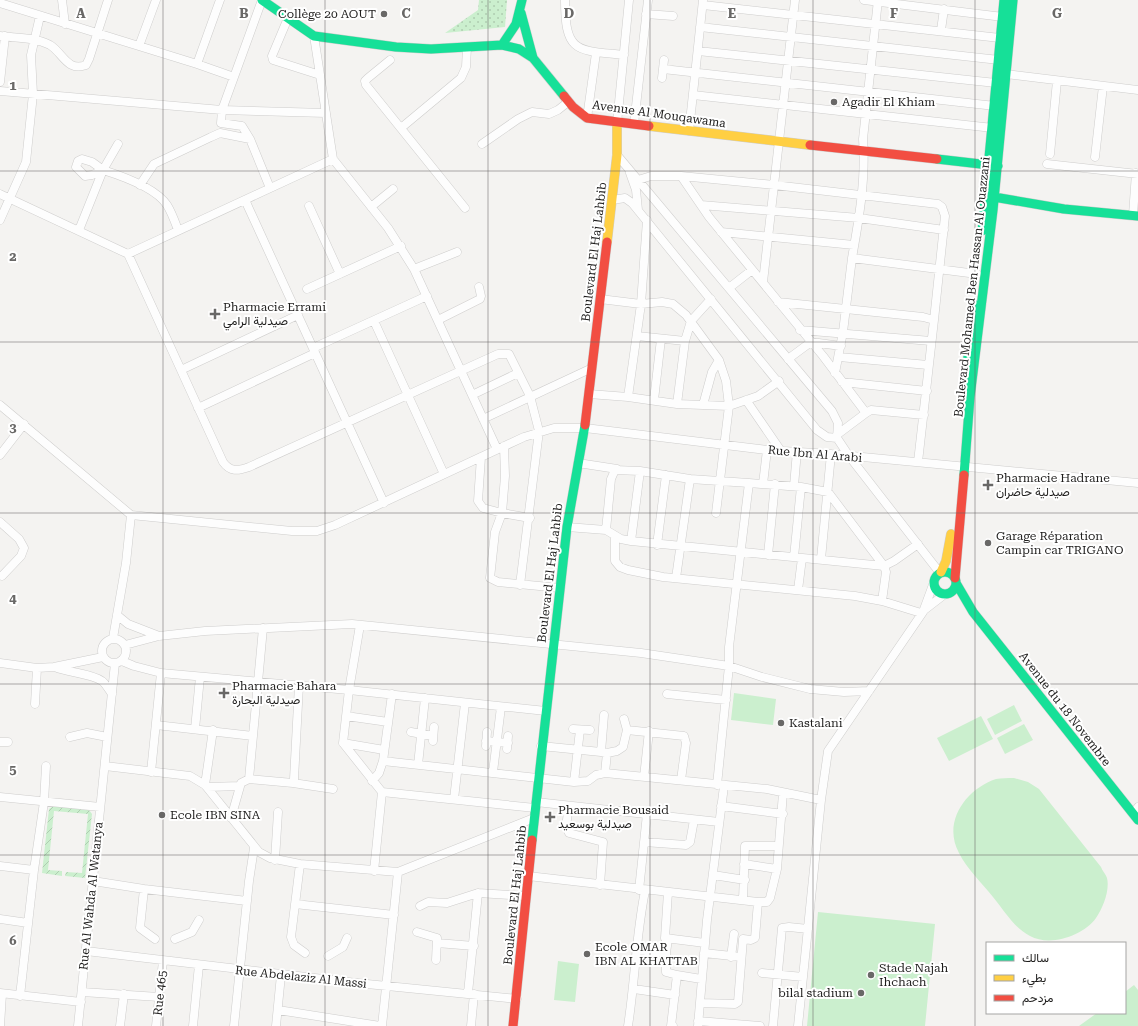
<svg xmlns="http://www.w3.org/2000/svg" width="1138" height="1026" font-family="'Roboto Serif',Vazirmatn,serif">
	<style>
		.park { fill: url(#park-dots) }
		.garden { fill: url(#garden-furrows) }
		.pitch { fill: #cbefce }
		.lines { fill: none; stroke-linecap: round; stroke-linejoin: round }
		.street-casing { stroke: #cecdcc; stroke-width: 9 }
		.fast-casing { stroke: #cecdcc; stroke-width: 10 }
		.slow-casing { stroke: #cecdcc; stroke-width: 10 }
		.jam-casing { stroke: #cecdcc; stroke-width: 10 }
		.street { stroke: #fdfdfd; stroke-width: 8 }
		.fast { stroke: #16e098; stroke-width: 9 }
		.slow { stroke: #ffcf43; stroke-width: 9 }
		.jam { stroke: #f24e42; stroke-width: 9 }
		.grid { fill: none; stroke: #696867; stroke-width: 1; stroke-opacity: 0.55 }
		.poi-dot { fill: #696867; stroke: #fff; stroke-width: 1.5 }
		.labels { text-anchor: middle; dominant-baseline: central; stroke-width: 4; stroke-linejoin: round; paint-order: stroke }
		.poi-label { font-size: 12px; fill: #1e1d1c; stroke: #fff; text-anchor: start }
		.street-label { font-size: 12px; fill: #1e1d1c; stroke: #fff }
		.grid-label { font-size: 13px; text-anchor: middle; font-weight: bold; fill: #696867; stroke: #fff; stroke-width: 4; stroke-linejoin: round; paint-order: stroke }
	</style>
	<defs>
		<pattern id="park-dots" width="8" height="8" patternUnits="userSpaceOnUse"><rect width="8" height="8" fill="#cbefce"/><path d="M2 2h.1M6 6h.1" fill="none" stroke="#aeccb0" stroke-width="1.8" stroke-linecap="round"/></pattern>
		<pattern id="garden-furrows" width="10" height="10" patternUnits="userSpaceOnUse"><rect width="10" height="10" fill="#cbefce"/><path d="M-1 1l2-2M0 10L10 0M9 11l2-2" fill="none" stroke="#aeccb0"/></pattern>
	</defs>
	<rect width="100%" height="100%" fill="#f4f3f1"/>
	<path class="park" d="M 479,0 L 507,0 L 505,27 L 445,33 L 478,10 Z"/>
	<path class="garden" d="M 53,806 L 89,810 L 92,814 L 85,878 L 65,876 L 66,872 L 82,873 L 88,814 L 54,811 L 48,870 L 62,871 L 62,876 L 42,873 L 49,809 Z"/>
	<path class="pitch" d="M 734,693 L 776,699 L 773,725 L 731,720 Z
		M 1014,705 L 1022,721 L 995,735 L 987,719 Z
		M 981,716 L 993,739 L 949,761 L 937,738 Z
		M 1024,724 L 1033,740 L 1005,754 L 997,738 Z
		M 1014,778 L 1028,782 L 1039,789 L 1101,867 C 1102,871 1106,874 1107,878 C 1110,890 1103,908 1096,918 C 1083,936 1050,947 1030,936 C 1014,928 1004,910 993,897 C 982,883 967,869 959,853 C 942,822 966,789 996,779 C 1001,778 1008,778 1014,778 Z
		M 818,912 L 935,924 L 925,1026 L 807,1026 Z
		M 558,961 L 579,964 L 575,1002 L 554,1000 Z
		M 1134,985 L 1138,990 L 1138,1026 L 1079,1026 L 1097,1013 L 1125,1013 L 1125,992 Z"/>
	<g class="lines">
		<g class="street-casing">
			<path id="street" d="M 62,0 L 65,24
				M 565,0 C 565,54 577,50 624,55
				M 864,0 L 1003,17
				M 878,0 L 863,139 C 866,179 859,219 852,258 L 977,274
				M 0,3 L 197,64 L 220,0
				M 703,5 L 1000,38
				M 646,14 L 673,16
				M 288,18 L 272,56 L 273,60 L 320,75
				M 700,27 L 999,60
				M 941,30 L 944,9
				M 0,36 C 16,38 35,37 50,45 C 63,53 67,72 86,65 L 89,59 L 108,0
				M 314,36 L 333,159 L 388,228 L 414,269 L 497,449
				M 139,46 L 156,0
				M 698,51 L 996,83
				M 390,60 L 368,78 L 365,81 L 366,85 L 465,208
				M 197,64 L 234,77
				M 663,69 L 995,106
				M 1006,74 L 1138,90
				M 662,78 L 664,60
				M 0,82 L 5,36
				M 0,91 L 222,110 L 326,113
				M 693,95 L 993,128
				M 587,118 L 596,53
				M 617,123 L 629,0
				M 634,124 L 648,0
				M 401,128 L 461,78 L 466,67 L 467,47
				M 689,131 L 703,0
				M 250,139 L 242,126 L 221,123 L 222,110 L 262,0
				M 482,144 L 518,119 L 532,112 L 549,114 L 558,110 L 568,102
				M 1050,154 L 1057,81
				M 617,155 L 832,411 L 838,423 L 837,438 L 849,456 L 940,573
				M 1095,157 L 1103,86
				M 1047,164 L 1138,174
				M 103,170 L 92,175 L 85,176 L 76,167 L 78,161 L 82,159 L 92,162 L 103,170 L 118,144
				M 630,173 L 636,190 L 638,210
				M 681,176 L 774,185 L 938,204 L 942,207 L 945,216 L 934,320
				M 638,180 L 651,176 L 681,176 L 709,217 L 823,356 L 866,413 L 871,410 L 924,415
				M 140,185 L 154,164 L 211,137 L 220,133 L 250,139 L 270,188
				M 0,194 L 128,254 L 223,462 C 230,472 238,471 249,467 L 498,354 L 509,354 L 530,396 L 539,431 L 520,585
				M 245,200 L 384,503
				M 612,200 L 625,198 L 632,203 L 817,430 L 827,437 L 837,438
				M 701,205 L 859,218 L 944,230
				M 309,206 L 340,274
				M 371,207 L 393,189
				M 1133,215 L 1136,173
				M 0,220 L 26,162 L 33,94 L 31,55 L 40,16
				M 647,220 L 641,304 L 628,397 L 677,404 L 729,406 L 758,396 L 779,381
				M 79,230 L 103,170 C 122,176 156,188 167,205 C 172,213 175,222 178,230
				M 721,232 L 854,245
				M 128,254 L 333,159
				M 414,269 L 457,252
				M 763,282 L 795,0
				M 729,288 L 752,270
				M 307,289 L 401,246
				M 600,299 L 641,304 L 662,302 L 673,304 L 686,315 L 719,360 L 712,372 L 703,405
				M 778,302 L 923,317 L 934,320 L 918,462
				M 438,320 L 480,299 L 481,296 L 479,287
				M 374,321 L 444,474
				M 800,330 L 931,341
				M 637,336 L 685,341 L 677,404
				M 685,341 L 691,321 L 711,299
				M 313,348 L 427,296
				M 839,357 L 928,365
				M 788,359 L 811,342 L 841,346
				M 181,370 L 298,315
				M 835,373 L 843,332 L 852,258
				M 842,382 L 927,391
				M 589,394 L 628,397
				M 472,395 L 518,373
				M 654,400 L 661,339
				M 746,400 L 781,451
				M 0,405 L 131,515 L 292,531 L 317,531 L 335,525 L 524,437 L 554,428 L 585,428 L 767,450 L 831,454 L 1138,483
				M 198,408 L 315,353
				M 483,419 L 592,368
				M 838,434 L 866,413
				M 0,455 L 24,424
				M 481,457 L 478,501 L 483,508 L 502,513 L 505,476 L 504,446
				M 578,463 L 617,469
				M 640,471 L 631,541 L 884,566 L 894,561 L 918,544
				M 690,479 L 749,483
				M 763,484 L 767,450
				M 794,486 L 797,451
				M 716,513 L 729,406 L 726,381 L 719,360
				M 530,518 L 502,513 L 495,532 L 490,578 L 498,582 L 560,588
				M 0,522 L 19,539 L 24,548 L 21,556 L 2,576
				M 567,527 L 606,530 L 621,539 L 631,541
				M 606,530 L 611,479 L 615,470 L 640,471 L 690,479 L 676,578
				M 615,536 L 615,561 L 620,567 L 628,570 L 663,577 L 855,596 L 882,601 L 921,613
				M 657,545 L 666,475
				M 768,555 L 775,484
				M 794,557 L 801,487
				M 821,559 L 831,454
				M 798,590 L 802,558
				M 923,611 L 945,594
				M 117,615 L 128,624 L 159,636
				M 360,625 L 349,690 L 343,743 L 382,792 L 374,871
				M 113,638 L 126,563 L 131,515
				M102 651a12 12 0 1 1 24 0a12 12 0 1 1-24 0Z
				M 125,645 L 159,636 L 205,631 L 352,624 L 641,653 L 729,666 L 762,677 L 810,689 L 844,692 L 869,691
				M 122,661 L 134,666 L 161,673 L 349,690 L 546,711
				M 0,663 L 37,668 L 54,667 L 103,657
				M 55,667 C 69,673 90,673 102,681 C 106,684 109,690 112,694
				M 392,694 L 383,761 L 574,782 L 588,781 L 596,775 L 605,773 L 767,789 L 821,800 L 828,751 L 923,612 L 934,582
				M 667,694 L 726,700
				M 35,704 L 37,668
				M 604,715 L 601,752 L 607,753 L 605,773
				M 346,716 L 388,722
				M 624,719 L 627,730 L 684,736 L 686,743 L 681,780
				M 156,725 L 253,736
				M 195,729 L 200,677
				M 573,729 L 590,730
				M 411,732 L 433,736
				M 70,737 L 87,733 L 107,737
				M 433,741 L 434,727
				M 486,741 L 508,743
				M 0,742 L 8,742
				M 343,743 L 384,750
				M 486,746 L 487,732
				M 541,746 L 601,752
				M 507,749 L 508,736
				M 607,753 L 617,751 L 623,747 L 627,730
				M 418,765 L 425,698
				M 105,766 L 190,776 L 205,785 L 259,852 L 270,858 L 300,864 L 398,872 L 534,818
				M 151,772 L 161,673
				M 493,772 L 501,707
				M 644,777 L 649,731
				M 249,779 L 293,783 L 294,779 L 299,685
				M 372,781 L 379,773 L 383,761
				M 574,782 L 580,730
				M 293,783 L 333,789
				M 205,785 L 213,730
				M 717,785 L 729,666 L 729,647 L 749,483 L 801,487 L 828,492 L 884,566 L 886,572 L 882,601
				M 208,787 L 240,786
				M 382,792 L 535,808
				M 0,797 L 100,807
				M 454,799 L 465,703
				M 536,802 L 719,822
				M 569,806 L 566,826 L 569,833 L 603,842 L 600,885
				M 721,806 L 783,814
				M 1133,814 L 1138,807
				M 231,818 L 241,783 L 249,779 L 263,628
				M 644,842 L 686,845 L 690,842 L 694,820
				M 275,860 L 278,812
				M 300,864 L 291,937 L 294,945 L 305,953
				M 744,864 L 777,869
				M 0,866 L 34,870
				M 713,875 L 745,880
				M 528,876 L 758,902 L 755,938 L 751,940 L 743,939 L 738,1002 L 735,1004 L 700,1003
				M 93,881 L 144,889 L 247,901
				M 144,889 L 140,928 L 155,939
				M 639,890 L 647,814
				M 668,892 L 665,938 L 705,943
				M 743,900 L 745,846 L 778,846
				M 758,902 L 767,902 L 770,898 L 777,869 L 783,793
				M 295,904 L 394,915
				M 420,906 L 428,902 L 447,903 L 478,893 L 525,896
				M 0,919 L 28,923
				M 417,932 L 437,938 L 436,960
				M 175,939 L 192,932 L 199,920
				M 437,943 L 474,946
				M 636,950 L 666,953 L 668,939
				M 86,951 L 357,983 L 517,999
				M 666,953 L 666,972 L 677,975
				M 704,953 L 741,957
				M 328,956 L 343,947 L 347,938
				M 731,957 L 734,934
				M 762,973 L 803,977
				M 634,989 L 675,995
				M 82,992 L 159,997
				M 0,993 L 81,1002
				M 468,993 L 478,893
				M 20,996 L 34,870 L 44,802 L 46,766
				M 278,1010 L 380,1026
				M 698,1021 L 760,1026
				M 0,1026 L 2,994
				M 78,1026 L 115,663
				M 120,1026 L 124,994
				M 156,1026 L 163,961
				M 193,1026 L 199,965
				M 234,1026 L 249,881 L 254,848
				M 276,1026 L 281,975
				M 382,1026 L 398,872
				M 471,1026 L 474,994
				M 628,1026 C 635,981 636,935 645,891
				M 673,1026 L 671,1026 L 677,975 L 701,979
				M 698,1026 L 707,920 L 724,786
				M 773,1026 L 782,928 L 789,927 L 808,929
				M 798,1026 L 821,800"/>
		</g>
		<g class="fast-casing">
			<path id="fast" d="M 262,0 L 314,36 L 396,47 L 431,49 L 502,45 L 519,49 L 533,58 L 564,96
				M 521,13 L 533,58
				M 502,45 L 516,24 L 522,0
				M 937,159 L 998,166
				M 988,196 L 1064,209 L 1138,216
				M 982,231 L 1004,0
				M 965,382 L 974,304
				M 964,475 L 970,397 L 993,210 L 1013,0
				M934 583a11 11 0 1 1 22 0a11 11 0 1 1-22 0Z
				M 956,583 L 973,612 L 1138,820
				M 532,840 L 567,527 L 585,425"/>
		</g>
		<g class="slow-casing">
			<path id="slow" d="M 649,126 L 810,145
				M 607,242 L 617,155 L 617,123
				M 941,572 L 946,561 L 951,534"/>
		</g>
		<g class="jam-casing">
			<path id="jam" d="M 564,96 L 573,107 L 587,118 L 649,126
				M 810,145 L 937,159
				M 585,425 L 607,242
				M 955,578 L 964,475
				M 513,1026 L 532,840"/>
		</g>
		<use href="#street" class="street"/>
		<use href="#fast" class="fast"/>
		<use href="#slow" class="slow"/>
		<use href="#jam" class="jam"/>
	</g>
	<path class="grid" d="M 163,0 L 163,1026M 325,0 L 325,1026M 488,0 L 488,1026M 650,0 L 650,1026M 813,0 L 813,1026M 975,0 L 975,1026M 0,171 L 1138,171M 0,342 L 1138,342M 0,513 L 1138,513M 0,684 L 1138,684M 0,855 L 1138,855"/>
	<g class="poi-dot">
		<circle cx="384" cy="14" r="4"/>
		<circle cx="834" cy="102" r="4"/>
		<path d="M213 308h4v4h4v4h-4v4h-4v-4h-4v-4h4z"/>
		<path d="M986 479h4v4h4v4h-4v4h-4v-4h-4v-4h4z"/>
		<circle cx="988" cy="543" r="4"/>
		<path d="M222 687h4v4h4v4h-4v4h-4v-4h-4v-4h4z"/>
		<circle cx="781" cy="723" r="4"/>
		<circle cx="162" cy="815" r="4"/>
		<path d="M548 811h4v4h4v4h-4v4h-4v-4h-4v-4h4z"/>
		<circle cx="587" cy="954" r="4"/>
		<circle cx="871" cy="975" r="4"/>
		<circle cx="861" cy="993" r="4"/>
	</g>
	<g class="labels">
		<g class="poi-label">
			<text x="376" y="14" text-anchor="end">Collège 20 AOUT</text>
			<text x="842" y="102">Agadir El Khiam</text>
			<text x="223" y="307">Pharmacie Errami<tspan x="223" dy="14">صيدلية الرامي</tspan></text>
			<text x="996" y="478">Pharmacie Hadrane<tspan x="996" dy="14">صيدلية حاضران</tspan></text>
			<text x="996" y="536">Garage Réparation<tspan x="996" dy="14">Campin car TRIGANO</tspan></text>
			<text x="232" y="686">Pharmacie Bahara<tspan x="232" dy="14">صيدلية البحارة</tspan></text>
			<text x="789" y="723">Kastalani</text>
			<text x="558" y="810">Pharmacie Bousaid<tspan x="558" dy="14">صيدلية بوسعيد</tspan></text>
			<text x="170" y="815">Ecole IBN SINA</text>
			<text x="595" y="947">Ecole OMAR<tspan x="595" dy="14">IBN AL KHATTAB</tspan></text>
			<text x="879" y="968">Stade Najah<tspan x="879" dy="14">Ihchach</tspan></text>
			<text x="853" y="993" text-anchor="end">bilal stadium</text>
		</g>
		<g class="street-label">
			<text transform="translate(659 114) rotate(8)">Avenue Al Mouqawama</text>
			<text transform="translate(594 252) rotate(-83)">Boulevard El Haj Lahbib</text>
			<text transform="translate(972 287) rotate(-84)">Boulevard Mohamed Ben Hassan Al Ouazzani</text>
			<text transform="translate(815 454) rotate(5)">Rue Ibn Al Arabi</text>
			<text transform="translate(550 573) rotate(-83)">Boulevard El Haj Lahbib</text>
			<text transform="translate(1065 709) rotate(52)">Avenue du 18 Novembre</text>
			<text transform="translate(515 895) rotate(-84)">Boulevard El Haj Lahbib</text>
			<text transform="translate(91 896) rotate(-84)">Rue Al Wahda Al Watanya</text>
			<text transform="translate(301 977) rotate(6)">Rue Abdelaziz Al Massi</text>
			<text transform="translate(160 993) rotate(-84)">Rue 465</text>
		</g>
	</g>
	<g class="grid-label">
		<text x="81" y="18">A</text>
		<text x="244" y="18">B</text>
		<text x="406" y="18">C</text>
		<text x="569" y="18">D</text>
		<text x="732" y="18">E</text>
		<text x="894" y="18">F</text>
		<text x="1057" y="18">G</text>
		<text x="13" y="90">1</text>
		<text x="13" y="261">2</text>
		<text x="13" y="432">3</text>
		<text x="13" y="603">4</text>
		<text x="13" y="774">5</text>
		<text x="13" y="945">6</text>
	</g>
	<rect x="986" y="942" width="140" height="72" fill="#ffffff" stroke="#a5a5a4"/>
	<rect x="994" y="955" width="20" height="6" fill="#16e098" stroke="#a5a5a4"/>
	<text x="1022" y="962" font-size="12" fill="#1e1d1c">سالك</text>
	<rect x="994" y="975" width="20" height="6" fill="#ffcf43" stroke="#a5a5a4"/>
	<text x="1022" y="982" font-size="12" fill="#1e1d1c">بطيء</text>
	<rect x="994" y="995" width="20" height="6" fill="#f24e42" stroke="#a5a5a4"/>
	<text x="1022" y="1002" font-size="12" fill="#1e1d1c">مزدحم</text>
</svg>
